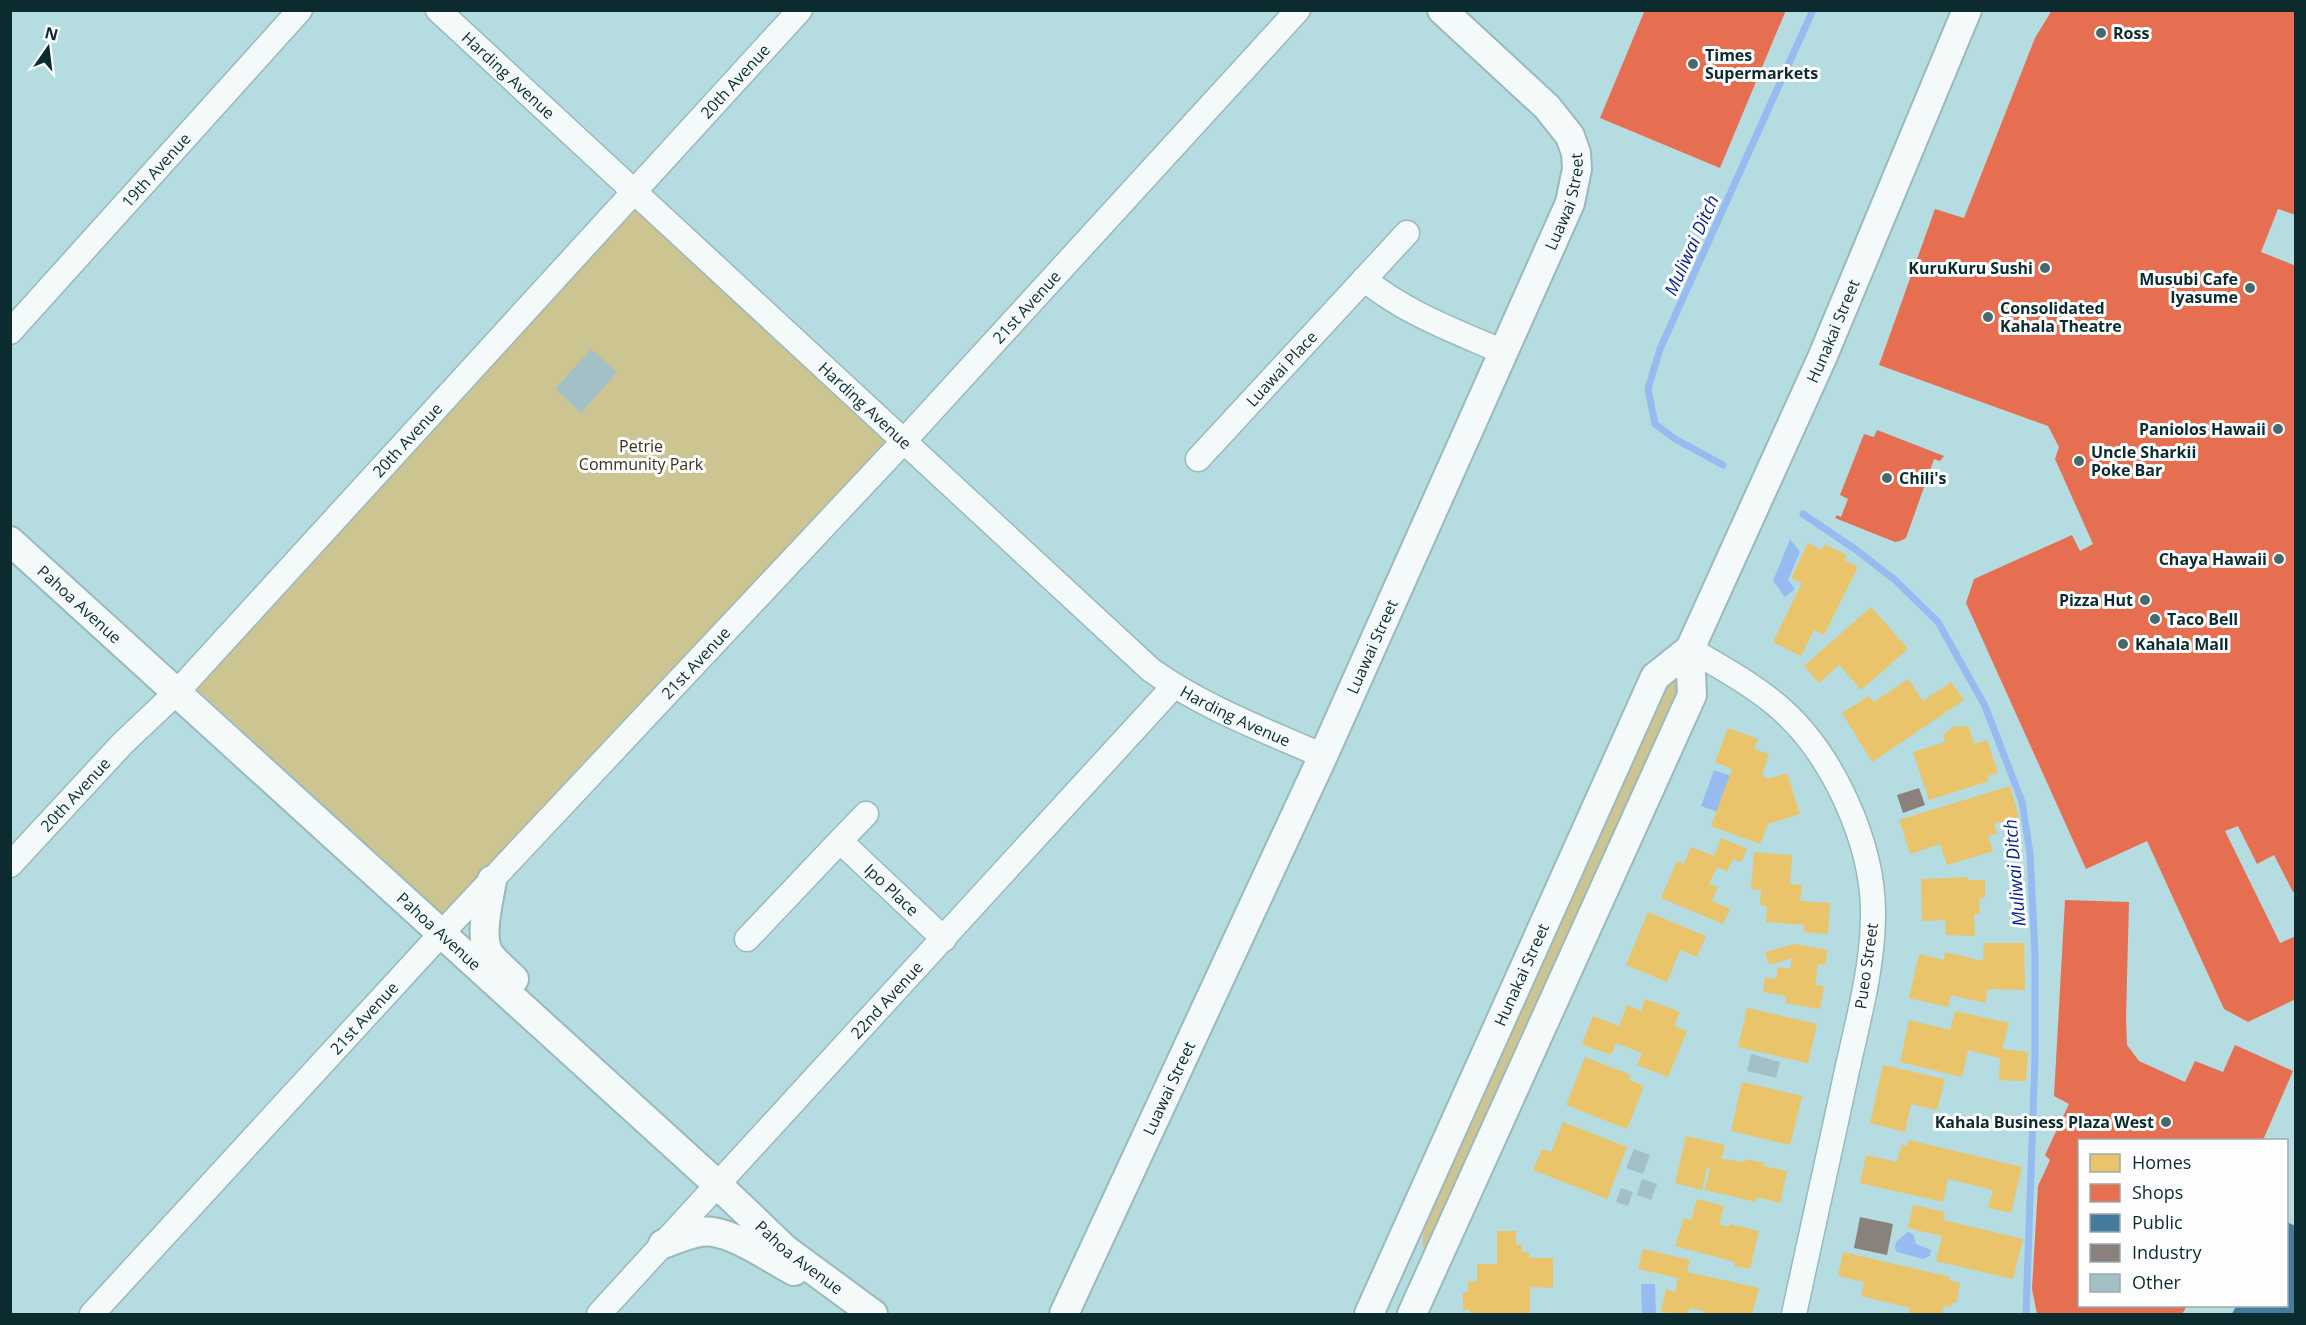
<svg xmlns="http://www.w3.org/2000/svg" width="2306" height="1325" font-family="'Open Sans',sans-serif">
	<style>
		.green { fill: #ccc592 }
		.water { fill: #96bbf1 }
		.homes { fill: #e9c46a }
		.shops { fill: #e76f51 }
		.public { fill: #457b9d }
		.industry { fill: #8a817c }
		.lines { fill: none; stroke-linecap: round; stroke-linejoin: round }
		.stream { stroke: #96bbf1; stroke-width: 7 }
		.building { fill: #a3c0c6 }
		.minor-casing { stroke: #9ab9bc; stroke-width: 27 }
		.tertiary-casing { stroke: #9ab9bc; stroke-width: 32 }
		.minor { stroke: #f4fafa; stroke-width: 24 }
		.tertiary { stroke: #f4fafa; stroke-width: 28 }
		.poi-dot { fill: #47696c; stroke: #fdfdfd; stroke-width: 2 }
		.labels { text-anchor: middle; dominant-baseline: central; stroke-width: 6; stroke-linejoin: round; paint-order: stroke }
		.poi-label { font-size: 16px; font-weight: bold; fill: #0c2b2e; stroke: #fdfdfd; text-anchor: start }
		.street-label { font-size: 16px; fill: #0c2b2e; stroke: #fdfdfd }
		.park-label { font-size: 16px; fill: #39301c; stroke: #fdfdfd }
		.water-label { font-size: 18px; font-style: italic; fill: #041f89; stroke: #fdfdfd }
	</style>
	<rect width="100%" height="100%" fill="#b5dce0"/>
	<path class="green" d="M 634,208 L 887,443 L 443,914 L 197,689 Z
		M 1675,681 L 1682,683 L 1427,1257 L 1422,1243 L 1425,1220 L 1666,687 Z"/>
	<path class="water" d="M 1790,539 L 1800,552 L 1788,580 L 1795,589 L 1785,597 L 1773,581 Z
		M 1714,770 L 1731,776 L 1718,812 L 1701,806 Z
		M 1908,1232 L 1913,1234 L 1916,1244 L 1931,1250 L 1930,1256 L 1923,1259 L 1897,1252 L 1895,1248 L 1896,1242 Z
		M 1641,1284 L 1655,1284 L 1656,1314 L 1642,1314 Z"/>
	<path class="homes" d="M 1808,543 L 1822,550 L 1824,544 L 1847,555 L 1844,560 L 1858,567 L 1824,635 L 1814,630 L 1801,656 L 1773,642 L 1802,583 L 1791,578 Z
		M 1871,607 L 1908,649 L 1861,690 L 1839,665 L 1819,683 L 1804,666 Z
		M 1908,679 L 1923,701 L 1951,682 L 1964,700 L 1872,762 L 1842,713 L 1869,696 L 1874,702 Z
		M 1954,726 L 1969,727 L 1974,744 L 1987,740 L 1998,773 L 1987,776 L 1989,781 L 1929,800 L 1913,752 L 1945,742 L 1943,735 Z
		M 1728,728 L 1758,739 L 1754,749 L 1769,754 L 1762,774 L 1767,779 L 1787,773 L 1800,814 L 1768,824 L 1760,844 L 1711,826 L 1732,769 L 1715,762 Z
		M 2010,786 L 2019,817 L 1994,824 L 1997,834 L 1988,836 L 1993,851 L 1947,865 L 1940,844 L 1910,854 L 1899,820 Z
		M 1721,838 L 1747,849 L 1741,862 L 1733,859 L 1727,871 L 1717,867 L 1709,884 L 1718,887 L 1712,901 L 1730,909 L 1723,924 L 1661,898 L 1677,861 L 1684,864 L 1691,847 L 1714,856 Z
		M 1754,852 L 1792,855 L 1790,884 L 1802,885 L 1800,901 L 1830,903 L 1828,934 L 1804,932 L 1804,925 L 1766,922 L 1767,906 L 1760,905 L 1761,890 L 1751,889 Z
		M 1967,877 L 1968,880 L 1985,880 L 1985,898 L 1979,898 L 1980,914 L 1974,914 L 1975,936 L 1946,935 L 1945,920 L 1922,921 L 1921,879 Z
		M 1648,912 L 1706,936 L 1697,957 L 1680,950 L 1667,982 L 1626,965 Z
		M 1984,943 L 2024,943 L 2025,990 L 1988,989 L 1985,1003 L 1951,995 L 1948,1007 L 1909,998 L 1919,954 L 1944,960 L 1945,952 L 1983,961 Z
		M 1795,944 L 1828,950 L 1825,965 L 1818,964 L 1815,985 L 1824,986 L 1820,1009 L 1785,1003 L 1786,996 L 1763,992 L 1765,977 L 1776,979 L 1778,967 L 1790,969 L 1792,958 L 1769,965 L 1765,952 Z
		M 1645,999 L 1680,1012 L 1674,1026 L 1687,1031 L 1668,1077 L 1637,1065 L 1642,1053 L 1616,1043 L 1611,1055 L 1582,1044 L 1593,1016 L 1619,1026 L 1627,1005 L 1641,1011 Z
		M 1747,1008 L 1817,1024 L 1808,1063 L 1738,1047 Z
		M 1955,1011 L 2009,1023 L 2002,1049 L 2028,1052 L 2026,1081 L 1999,1080 L 2000,1058 L 1968,1050 L 1962,1077 L 1900,1062 L 1909,1020 L 1950,1030 Z
		M 1585,1057 L 1631,1075 L 1629,1080 L 1644,1086 L 1627,1129 L 1566,1105 Z
		M 1883,1065 L 1945,1079 L 1937,1110 L 1911,1104 L 1905,1132 L 1870,1123 Z
		M 1742,1082 L 1802,1096 L 1790,1145 L 1731,1131 Z
		M 1563,1122 L 1627,1147 L 1607,1199 L 1533,1170 L 1542,1149 L 1551,1152 Z
		M 1686,1136 L 1725,1145 L 1721,1159 L 1745,1162 L 1746,1159 L 1764,1163 L 1763,1166 L 1787,1171 L 1780,1203 L 1757,1197 L 1756,1202 L 1705,1190 L 1710,1168 L 1707,1168 L 1702,1190 L 1675,1183 Z
		M 1909,1140 L 2022,1167 L 2011,1213 L 1988,1208 L 1993,1190 L 1948,1179 L 1943,1202 L 1860,1183 L 1866,1155 L 1897,1162 L 1902,1144 L 1907,1146 Z
		M 1697,1199 L 1724,1206 L 1719,1224 L 1729,1227 L 1730,1224 L 1759,1231 L 1750,1269 L 1734,1266 L 1735,1262 L 1675,1246 L 1684,1218 L 1691,1220 Z
		M 1913,1205 L 1945,1212 L 1943,1220 L 2023,1239 L 2013,1279 L 1936,1261 L 1942,1236 L 1908,1228 Z
		M 1497,1231 L 1516,1231 L 1516,1245 L 1522,1245 L 1522,1252 L 1529,1252 L 1529,1258 L 1553,1258 L 1553,1288 L 1530,1287 L 1530,1314 L 1476,1314 L 1470,1313 L 1470,1310 L 1463,1310 L 1463,1292 L 1468,1292 L 1468,1281 L 1477,1282 L 1477,1264 L 1497,1264 Z
		M 1643,1249 L 1690,1260 L 1687,1272 L 1759,1288 L 1752,1314 L 1703,1314 L 1704,1311 L 1689,1308 L 1688,1314 L 1661,1312 L 1666,1289 L 1675,1292 L 1678,1278 L 1638,1269 Z
		M 1843,1252 L 1950,1277 L 1949,1280 L 1960,1283 L 1956,1303 L 1952,1303 L 1951,1307 L 1944,1305 L 1942,1314 L 1908,1314 L 1910,1308 L 1861,1296 L 1864,1282 L 1838,1276 Z"/>
	<path class="shops" d="M 1645,10 L 1786,10 L 1720,168 L 1600,118 Z
		M 2052,10 L 2296,10 L 2296,215 L 2278,209 L 2261,252 L 2296,266 L 2296,891 L 2293,892 L 2274,855 L 2257,864 L 2238,826 L 2225,831 L 2280,943 L 2296,936 L 2296,999 L 2248,1022 L 2224,1009 L 2147,841 L 2086,869 L 1966,603 L 1974,579 L 2072,535 L 2080,551 L 2093,544 L 2055,459 L 2059,447 L 2048,426 L 1879,365 L 1935,209 L 1964,218 L 2035,38 Z
		M 1877,430 L 1944,456 L 1940,461 L 1934,459 L 1906,538 L 1900,541 L 1895,542 L 1835,518 L 1837,515 L 1841,517 L 1848,499 L 1840,495 L 1864,434 L 1874,437 Z
		M 2065,900 L 2129,902 L 2126,1017 L 2127,1045 L 2139,1061 L 2185,1082 L 2195,1061 L 2223,1072 L 2235,1045 L 2293,1071 L 2263,1140 L 2080,1140 L 2080,1306 L 2187,1306 L 2182,1314 L 2037,1314 L 2032,1289 L 2038,1186 L 2050,1160 L 2045,1155 L 2069,1104 L 2054,1096 Z"/>
	<path class="public" d="M 2286,1222 L 2296,1226 L 2296,1314 L 2232,1314 L 2236,1306 L 2286,1306 Z"/>
	<path class="industry" d="M 1919,788 L 1925,805 L 1903,813 L 1897,795 Z
		M 1860,1217 L 1893,1224 L 1887,1255 L 1854,1248 Z"/>
	<g class="lines">
		<path class="stream" d="M 1723,465 L 1675,439 L 1655,424 L 1648,389 L 1660,349 L 1813,10
			M 1803,514 L 1855,549 L 1895,580 L 1938,622 L 1985,706 L 2022,802 L 2030,853 L 2035,954 L 2035,1057 L 2026,1314"/>
	</g>
	<path class="building" d="M 591,349 L 617,372 L 581,413 L 555,389 Z
		M 1751,1054 L 1780,1062 L 1776,1078 L 1747,1071 Z
		M 1634,1149 L 1650,1155 L 1643,1174 L 1626,1168 Z
		M 1642,1179 L 1657,1184 L 1651,1200 L 1637,1195 Z
		M 1621,1188 L 1633,1192 L 1628,1206 L 1616,1202 Z"/>
	<g class="lines">
		<g class="minor-casing">
			<g id="minor">
				<path id="s1" d="M 438,10 L 1151,670 C 1203,707 1264,730 1323,756"/>
				<path d="M 1364,279 C 1405,313 1455,331 1503,352"/>
				<path id="s2" d="M 10,332 L 300,10"/>
				<path id="s3" d="M 1198,459 L 1407,233"/>
				<path d="M 1690,649 C 1719,666 1748,682 1774,703 C 1832,750 1875,845 1873,919 C 1872,972 1857,1024 1846,1075 C 1829,1155 1811,1235 1794,1314"/>
				<path d="M 840,841 L 866,814"/>
				<path id="s4" d="M 10,865 L 123,743 L 177,692 L 800,10"/>
				<path id="s5" d="M 747,939 L 840,841 L 944,939"/>
				<path id="s6" d="M 92,1314 L 441,934 L 903,442 L 1298,10"/>
				<path id="s7" d="M 599,1314 L 1174,686"/>
			</g>
		</g>
		<g class="tertiary-casing">
			<g id="tertiary">
				<path id="s8" d="M 10,541 L 718,1185 L 786,1250 L 873,1314"/>
				<path d="M 492,880 C 489,900 478,938 490,955 C 497,964 506,971 514,979"/>
				<path d="M 663,1244 C 678,1239 697,1229 713,1232 C 739,1236 771,1259 794,1271"/>
				<path id="s9" d="M 1064,1314 L 1323,756 L 1570,203 L 1577,169 L 1576,153 L 1570,136 L 1547,107 L 1442,10"/>
				<path id="s10" d="M 1369,1314 L 1655,677 L 1690,649"/>
				<path id="s11" d="M 1412,1314 L 1692,695 L 1690,649 L 1822,358 L 1967,10"/>
			</g>
		</g>
		<use href="#minor" class="minor"/>
		<use href="#tertiary" class="tertiary"/>
	</g>
	<g class="poi-dot">
		<circle cx="2101" cy="33" r="6"/>
		<circle cx="1693" cy="64" r="6"/>
		<circle cx="2045" cy="268" r="6"/>
		<circle cx="2250" cy="288" r="6"/>
		<circle cx="1988" cy="317" r="6"/>
		<circle cx="2278" cy="429" r="6"/>
		<circle cx="2079" cy="461" r="6"/>
		<circle cx="1887" cy="478" r="6"/>
		<circle cx="2279" cy="559" r="6"/>
		<circle cx="2145" cy="600" r="6"/>
		<circle cx="2155" cy="619" r="6"/>
		<circle cx="2123" cy="644" r="6"/>
		<circle cx="2166" cy="1122" r="6"/>
	</g>
	<g class="labels">
		<g class="poi-label">
			<text x="2113" y="33">Ross</text>
			<text x="1705" y="55">Times<tspan x="1705" dy="18">Supermarkets</tspan></text>
			<text x="2033" y="268" text-anchor="end">KuruKuru Sushi</text>
			<text x="2238" y="279" text-anchor="end">Musubi Cafe<tspan x="2238" dy="18">Iyasume</tspan></text>
			<text x="2000" y="308">Consolidated<tspan x="2000" dy="18">Kahala Theatre</tspan></text>
			<text x="2266" y="429" text-anchor="end">Paniolos Hawaii</text>
			<text x="2091" y="452">Uncle Sharkii<tspan x="2091" dy="18">Poke Bar</tspan></text>
			<text x="1899" y="478">Chili's</text>
			<text x="2267" y="559" text-anchor="end">Chaya Hawaii</text>
			<text x="2133" y="600" text-anchor="end">Pizza Hut</text>
			<text x="2167" y="619">Taco Bell</text>
			<text x="2135" y="644">Kahala Mall</text>
			<text x="2154" y="1122" text-anchor="end">Kahala Business Plaza West</text>
		</g>
		<g class="street-label">
			<text stroke="none"><textPath href="#s1" startOffset="96">Harding Avenue</textPath></text>
			<text stroke="none"><textPath href="#s4" startOffset="1068">20th Avenue</textPath></text>
			<text stroke="none"><textPath href="#s2" startOffset="218">19th Avenue</textPath></text>
			<text stroke="none"><textPath href="#s9" startOffset="1221">Luawai Street</textPath></text>
			<text stroke="none"><textPath href="#s6" startOffset="1374">21st Avenue</textPath></text>
			<text stroke="none"><textPath href="#s11" startOffset="1074">Hunakai Street</textPath></text>
			<text stroke="none"><textPath href="#s3" startOffset="123">Luawai Place</textPath></text>
			<text stroke="none"><textPath href="#s1" startOffset="582">Harding Avenue</textPath></text>
			<text stroke="none"><textPath href="#s4" startOffset="582">20th Avenue</textPath></text>
			<text stroke="none"><textPath href="#s8" startOffset="94">Pahoa Avenue</textPath></text>
			<text stroke="none"><textPath href="#s9" startOffset="735">Luawai Street</textPath></text>
			<text stroke="none"><textPath href="#s6" startOffset="888">21st Avenue</textPath></text>
			<text stroke="none"><textPath href="#s1" startOffset="1068">Harding Avenue</textPath></text>
			<text stroke="none"><textPath href="#s4" startOffset="96">20th Avenue</textPath></text>
			<text stroke="none"><textPath href="#s5" startOffset="206">Ipo Place</textPath></text>
			<text stroke="none"><textPath href="#s8" startOffset="580">Pahoa Avenue</textPath></text>
			<text transform="translate(1866 966) rotate(-82)">Pueo Street</text>
			<text stroke="none"><textPath href="#s10" startOffset="372">Hunakai Street</textPath></text>
			<text stroke="none"><textPath href="#s7" startOffset="426">22nd Avenue</textPath></text>
			<text stroke="none"><textPath href="#s6" startOffset="402">21st Avenue</textPath></text>
			<text stroke="none"><textPath href="#s9" startOffset="249">Luawai Street</textPath></text>
			<text stroke="none"><textPath href="#s8" startOffset="1066">Pahoa Avenue</textPath></text>
		</g>
		<g class="park-label">
			<text x="641" y="446">Petrie<tspan x="641" dy="18">Community Park</tspan></text>
		</g>
		<g class="water-label">
			<text transform="translate(1691 245) rotate(-66)">Muliwai Ditch</text>
			<text transform="translate(2014 873) rotate(-95)">Muliwai Ditch</text>
		</g>
	</g>
	<rect width="2306" height="1325" fill="none" stroke="#0c2b2e" stroke-width="24"/>
	<rect x="2078" y="1139" width="210" height="168" fill="#fdfdfd" stroke="#9da9aa" stroke-width="1.5"/>
	<rect x="2090" y="1154" width="30" height="18" fill="#e9c46a" stroke="#9da9aa" stroke-width="1.5"/>
	<text x="2132" y="1169" font-size="18" fill="#0c2b2e">Homes</text>
	<rect x="2090" y="1184" width="30" height="18" fill="#e76f51" stroke="#9da9aa" stroke-width="1.5"/>
	<text x="2132" y="1199" font-size="18" fill="#0c2b2e">Shops</text>
	<rect x="2090" y="1214" width="30" height="18" fill="#457b9d" stroke="#9da9aa" stroke-width="1.5"/>
	<text x="2132" y="1229" font-size="18" fill="#0c2b2e">Public</text>
	<rect x="2090" y="1244" width="30" height="18" fill="#8a817c" stroke="#9da9aa" stroke-width="1.5"/>
	<text x="2132" y="1259" font-size="18" fill="#0c2b2e">Industry</text>
	<rect x="2090" y="1274" width="30" height="18" fill="#a3c0c6" stroke="#9da9aa" stroke-width="1.5"/>
	<text x="2132" y="1289" font-size="18" fill="#0c2b2e">Other</text>
	<g transform="translate(48 48) rotate(14)" stroke="#fdfdfd" stroke-width="4.5" paint-order="stroke">
	<path d="M0-4.5L10 22L0 15L-10 22Z" fill="#0c2b2e"/>
	<text y="-9" font-size="16" font-weight="bold" text-anchor="middle" fill="#0c2b2e">N</text>
	</g>
</svg>
